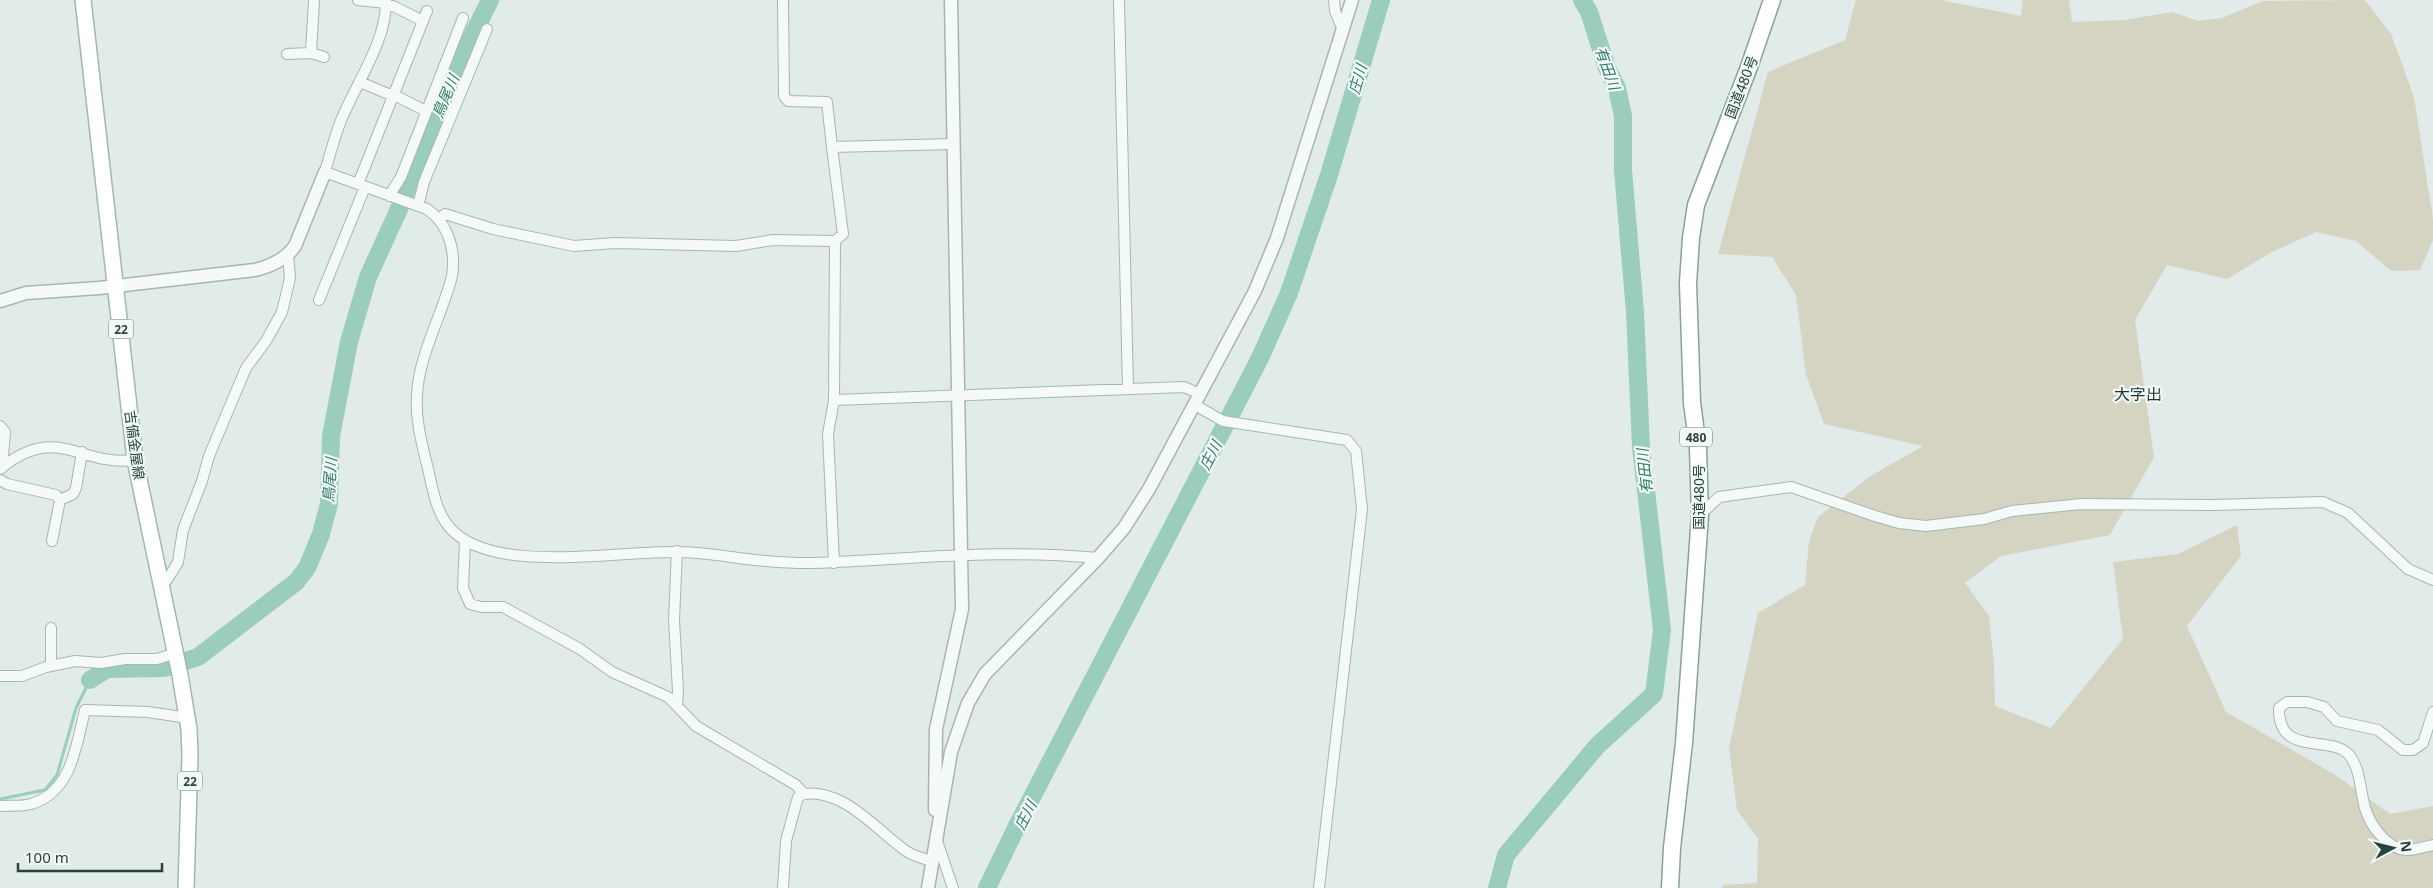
<svg xmlns="http://www.w3.org/2000/svg" width="2433" height="888" font-family="'Noto Sans','Noto Sans JP',sans-serif">
	<style>
		.green { fill: #d5d4c2 }
		.lines { fill: none; stroke-linecap: round; stroke-linejoin: round }
		.stream { stroke: #9acdbd; stroke-width: 3 }
		.river { stroke: #9acdbd; stroke-width: 18 }
		.minor-casing { stroke: #a6b6b3; stroke-width: 12 }
		.tertiary-casing { stroke: #a6b6b3; stroke-width: 15 }
		.primary-casing { stroke: #a0b8b2; stroke-width: 18 }
		.trunk-casing { stroke: #88a39c; stroke-width: 19 }
		.minor { stroke: #f5f9f8; stroke-width: 10 }
		.tertiary { stroke: #f5f9f8; stroke-width: 12 }
		.primary { stroke: #fff; stroke-width: 15 }
		.trunk { stroke: #fff; stroke-width: 16 }
		.labels { text-anchor: middle; dominant-baseline: central; stroke-width: 4.5; stroke-linejoin: round; paint-order: stroke }
		.shield { fill: #f1f8f6; stroke: #647a76; stroke-width: 1 }
		.shield-label { font-size: 12px; font-weight: bold; fill: #28443f }
		.street-label { font-size: 14px; fill: #28443f; stroke: #f1f8f6 }
		.water-label { font-size: 15px; font-style: italic; fill: #2f7b66; stroke: #f1f8f6 }
		.quarter-label { font-size: 16px; fill: #1b3530; stroke: #f1f8f6 }
	</style>
	<rect width="100%" height="100%" fill="#e1ebe9"/>
	<path class="green" d="M 1856,0 L 1940,0 L 2021,16 L 2023,0 L 2069,0 L 2072,22 L 2125,20 L 2172,12 L 2198,21 L 2222,18 L 2263,1 L 2365,0 L 2391,34 L 2414,97 L 2433,219 L 2433,240 L 2420,270 L 2391,271 L 2356,241 L 2316,232 L 2272,252 L 2227,279 L 2167,265 L 2135,320 L 2154,457 L 2110,535 L 2001,556 L 1965,583 L 1989,616 L 1994,664 L 1995,706 L 2051,728 L 2123,639 L 2113,562 L 2178,554 L 2237,525 L 2241,556 L 2187,626 L 2226,712 L 2334,774 L 2390,814 L 2433,806 L 2433,888 L 1722,888 L 1723,885 L 1757,883 L 1758,839 L 1737,810 L 1729,748 L 1758,613 L 1805,585 L 1809,541 L 1818,517 L 1869,477 L 1923,446 L 1824,424 L 1806,375 L 1796,295 L 1772,257 L 1718,254 L 1768,72 L 1845,40 Z"/>
	<g class="lines">
		<path class="stream" d="M 0,799 L 45,790 L 57,775 L 76,708 L 90,680"/>
		<path class="river" d="M 90,680 L 107,669 L 164,668 L 198,657 L 296,582 L 307,568 L 321,534 L 329,504 L 331,436 L 349,342 L 368,277 L 399,209 L 453,75 L 490,0
			M 987,888 L 1017,826 L 1260,358 L 1289,293 L 1329,175 L 1381,0
			M 1497,888 L 1506,855 L 1597,746 L 1654,694 L 1662,630 L 1641,447 L 1635,312 L 1623,170 L 1623,116 L 1617,88 L 1607,68 L 1589,12 L 1582,0"/>
		<g class="minor-casing">
			<path id="minor" d="M 358,0 L 386,3
				M 386,0 C 387,40 357,82 342,118 C 335,135 330,154 325,172 L 427,209 C 449,224 456,251 452,276 C 442,316 419,354 417,395 C 415,421 423,448 429,473 C 433,492 437,513 450,528 C 492,576 620,550 679,552 C 708,552 737,559 766,561 C 788,563 813,564 835,562 C 922,558 1011,549 1098,558
				M 783,0 L 784,96 L 788,101 L 827,102 L 832,147
				M 1119,0 L 1128,389
				M 1334,0 L 1335,11 L 1343,30
				M 386,7 L 393,6 L 423,21
				M 311,53 L 314,0
				M 287,54 L 311,53 L 324,57
				M 360,82 L 393,96
				M 394,95 L 426,111
				M 358,184 L 427,11
				M 389,196 L 401,177 L 463,18
				M 418,206 L 424,182 L 487,29
				M 439,219 L 445,214 L 493,229 L 574,246 L 615,243 L 736,246 L 773,240 L 835,241 L 843,234 L 832,147 L 953,144
				M 319,300 L 365,187
				M 834,400 L 1184,387 L 1200,394
				M 1195,405 L 1223,421 L 1347,440 L 1356,451 L 1362,509 L 1319,888
				M 0,426 L 5,432 L 2,468
				M 0,469 C 57,422 79,467 135,460
				M 0,480 L 7,484 L 56,495 L 60,500
				M 1700,515 L 1719,497 L 1791,487 L 1875,516 L 1899,523 L 1926,526 L 1984,519 L 2012,511 L 2081,504 L 2212,505 L 2323,502 L 2348,513 L 2408,569 L 2433,580
				M 52,541 L 60,500 L 73,494 L 76,488 L 82,452
				M 465,541 L 463,588 L 470,604 L 481,607 L 503,607 L 580,649 L 612,672 L 668,697 L 677,706
				M 677,551 L 674,620 L 678,691 L 677,706 L 696,726 L 796,785 L 804,794 C 845,789 876,830 906,851 C 913,856 923,858 931,861
				M 834,563 L 828,434 L 834,400 L 835,241
				M 161,581 L 167,580 L 178,562 L 183,530 L 202,481 L 209,456 L 246,368 L 266,341 L 282,312 L 290,278 L 288,255
				M 51,628 L 51,666
				M 0,676 L 22,676 L 46,667 L 75,661 L 101,663 L 125,659 L 157,659 L 176,653
				M 2433,712 L 2423,743 L 2413,750 L 2403,750 L 2378,730 L 2337,721 L 2324,707 L 2307,702 L 2287,702 L 2279,708 C 2278,759 2333,733 2350,756 C 2361,771 2360,791 2365,808 C 2370,825 2387,849 2406,850 C 2415,850 2425,847 2433,845
				M 0,806 C 10,805 21,807 31,804 C 72,792 76,746 85,710 L 148,712 L 188,718
				M 937,841 L 953,888
				M 783,888 L 786,841 L 798,797 L 804,794"/>
		</g>
		<g class="tertiary-casing">
			<path id="tertiary" d="M 0,301 L 26,293 L 99,288 L 255,270 C 271,266 285,260 295,246 L 325,172
				M 935,810 L 936,729 L 962,609 L 951,0
				M 928,888 L 951,752 L 968,703 L 985,674 L 1098,558 L 1124,528 L 1149,489 L 1255,291 L 1277,238 L 1352,0"/>
		</g>
		<g class="primary-casing">
			<path id="primary" d="M 83,0 L 135,460 L 180,675 L 189,729 L 190,755 L 186,888"/>
		</g>
		<g class="trunk-casing">
			<path id="trunk" d="M 1670,888 L 1672,848 L 1684,743 L 1700,515 L 1698,448 L 1692,403 L 1688,283 L 1691,238 L 1696,205 L 1749,67 L 1772,0"/>
		</g>
		<use href="#minor" class="minor"/>
		<use href="#tertiary" class="tertiary"/>
		<use href="#primary" class="primary"/>
		<use href="#trunk" class="trunk"/>
	</g>
	<g class="labels">
		<g class="shield">
			<rect x="108.5" y="319.5" width="25" height="19" rx="4"/>
			<rect x="1680" y="427.5" width="32" height="19" rx="4"/>
			<rect x="177.5" y="771.5" width="25" height="19" rx="4"/>
		</g>
		<g class="shield-label">
			<text x="121" y="329">22</text>
			<text x="1696" y="437">480</text>
			<text x="190" y="781">22</text>
		</g>
		<g class="street-label">
			<text transform="translate(1741 87) rotate(-69)">国道480号</text>
			<text transform="translate(135 445) rotate(82)">吉備金屋線</text>
			<text transform="translate(1698 497) rotate(-90)">国道480号</text>
		</g>
		<g class="water-label">
			<text transform="translate(1608 68) rotate(70)">有田川</text>
			<text transform="translate(1357 79) rotate(-74)">庄川</text>
			<text transform="translate(445 96) rotate(-67)">鳥尾川</text>
			<text transform="translate(1210 455) rotate(-63)">庄川</text>
			<text transform="translate(1644 471) rotate(-96)">有田川</text>
			<text transform="translate(329 480) rotate(-86)">鳥尾川</text>
			<text transform="translate(1025 815) rotate(-63)">庄川</text>
		</g>
		<g class="quarter-label">
			<text x="2138" y="394">大字出</text>
		</g>
	</g>
	<g transform="translate(2393 848) rotate(83)" stroke="#f1f8f6" stroke-width="4" paint-order="stroke">
	<path d="M0-4L9 19L0 12L-9 19Z" fill="#28443f"/>
	<text y="-8" font-size="14" font-weight="bold" text-anchor="middle" fill="#28443f">N</text>
	</g>
	<path d="M18 863v8h144v-8" fill="none" stroke="#28443f" stroke-width="2.5"/>
	<text x="25" y="863" font-size="15" fill="#28443f" stroke="#f1f8f6" stroke-width="4" paint-order="stroke">100 m</text>
</svg>
